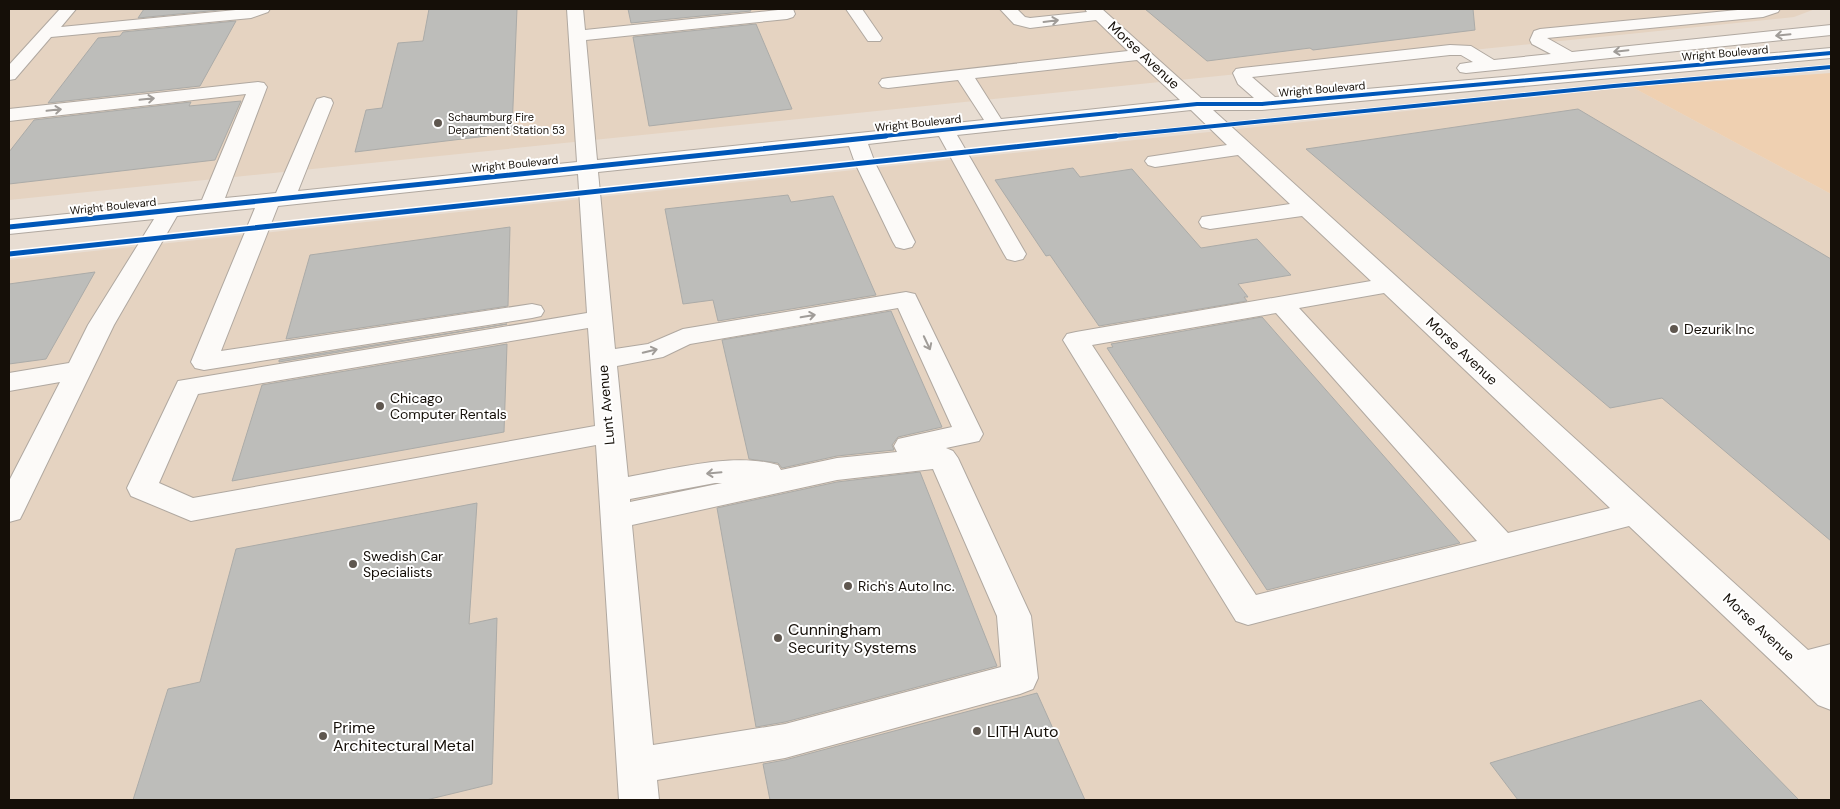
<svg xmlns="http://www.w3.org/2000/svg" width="1840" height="809" font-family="'DM Sans',sans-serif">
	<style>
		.built { fill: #e5d3c1 }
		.green { fill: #efd0b1 }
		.building { fill: #bdbdba; stroke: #ababa8 }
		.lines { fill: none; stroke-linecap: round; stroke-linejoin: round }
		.minor-casing { stroke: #b0a8a0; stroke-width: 2 }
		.minor { fill: #fcfaf8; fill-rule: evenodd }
		.cycleway-far1-casing { stroke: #fff; stroke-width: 5.5 }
		.cycleway-casing { stroke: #fff; stroke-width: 8 }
		.cycleway-far1 { stroke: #0057b8; stroke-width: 4 }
		.cycleway { stroke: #0057b8; stroke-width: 5 }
		.oneway { stroke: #a09c98 }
		.poi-dot { fill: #5f574f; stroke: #fff; stroke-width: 2 }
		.labels { text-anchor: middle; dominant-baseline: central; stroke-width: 4; stroke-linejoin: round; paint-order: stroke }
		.far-street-label { font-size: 11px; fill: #150f08; stroke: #fff }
		.far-poi-label { font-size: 11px; fill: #150f08; stroke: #fff; text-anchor: start }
		.street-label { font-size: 14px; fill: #150f08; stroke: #fff }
		.poi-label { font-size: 14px; fill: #150f08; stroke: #fff; text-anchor: start }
		.near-poi-label { font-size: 16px; fill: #150f08; stroke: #fff; text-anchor: start }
	</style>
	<rect width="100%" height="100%" fill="#e8ddd2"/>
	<path class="built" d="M 9,9 L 1815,9 L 1794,17 L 9,200 Z
		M 1632,87 L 1831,194 L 1831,800 L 9,800 L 9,260 Z"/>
	<path class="green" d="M 1831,73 L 1831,194 L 1632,87 Z"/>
	<path class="building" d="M 144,9 L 229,9 L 138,18 Z
		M 429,9 L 517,9 L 512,130 L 487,133 L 487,136 L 355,152 L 366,110 L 382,108 L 398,43 L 423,41 Z
		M 628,9 L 750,9 L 751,11 L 631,23 Z
		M 1145,9 L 1473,9 L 1475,30 L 1313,50 L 1310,48 L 1207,61 Z
		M 236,21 L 200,86 L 48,103 L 98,38 L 120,36 L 123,32 Z
		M 756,24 L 792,109 L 649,126 L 633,37 Z
		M 241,101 L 215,160 L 9,184 L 9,152 L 34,120 L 191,102 L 189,106 Z
		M 1578,109 L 1831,259 L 1831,541 L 1662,398 L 1610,408 L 1306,149 Z
		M 1073,168 L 1080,177 L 1132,169 L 1201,248 L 1257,239 L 1291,275 L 1238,284 L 1248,297 L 1244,297 L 1247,301 L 1099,326 L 1050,255 L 1046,256 L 995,180 Z
		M 788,195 L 791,202 L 833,196 L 876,295 L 718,321 L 713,300 L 683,304 L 665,209 Z
		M 510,227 L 508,306 L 286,339 L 310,255 Z
		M 95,272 L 46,359 L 9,364 L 9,284 Z
		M 891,311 L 942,427 L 898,437 L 892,445 L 894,450 L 837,456 L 782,468 L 778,463 L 749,459 L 722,340 Z
		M 1262,317 L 1460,543 L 1267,590 L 1107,348 L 1113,347 L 1111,344 Z
		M 507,324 L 279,362 L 279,360 Z
		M 507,344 L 504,432 L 232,481 L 262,385 Z
		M 920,472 L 997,666 L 785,722 L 756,727 L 717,508 L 837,482 Z
		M 477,503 L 469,624 L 497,618 L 492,784 L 426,800 L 133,800 L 168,689 L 200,682 L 236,549 Z
		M 1037,693 L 1085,800 L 770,800 L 763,764 L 785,760 Z
		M 1701,700 L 1799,800 L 1518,800 L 1490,763 Z"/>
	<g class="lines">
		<g class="minor-casing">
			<path id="minor" d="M 60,9 L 76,9 L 61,27 L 246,9 L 270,9 L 268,12 L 251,18 L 51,37 L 15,79 L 9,80 L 9,65 Z
				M 567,9 L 583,9 L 585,30 L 778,10 L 777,9 L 793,9 L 795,14 L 793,17 L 787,19 L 586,40 L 597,160 L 984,120 L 958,80 L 888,88 L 882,87 L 879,83 L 882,79 L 888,78 L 1128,51 L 1096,20 L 1030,28 L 1014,24 L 1000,9 L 1017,9 L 1025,17 L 1030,18 L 1087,12 L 1085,9 L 1102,9 L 1201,98 L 1254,98 L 1238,84 L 1233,73 L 1236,69 L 1242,68 L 1450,45 L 1471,46 L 1494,60 L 1551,54 L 1532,44 L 1530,40 L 1534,31 L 1540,29 L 1748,9 L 1780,9 L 1778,12 L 1763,17 L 1547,38 L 1572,52 L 1831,25 L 1831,35 L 1466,73 L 1460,72 L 1457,68 L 1460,64 L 1473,62 L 1461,55 L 1450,55 L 1252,77 L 1275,97 L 1831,48 L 1831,58 L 1262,110 L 1213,110 L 1808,650 L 1831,644 L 1831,710 L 1818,705 L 1629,526 L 1248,625 L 1236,621 L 1063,340 L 1067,334 L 1076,332 L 1371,281 L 1302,216 L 1210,229 L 1202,227 L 1199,222 L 1202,217 L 1290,204 L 1238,155 L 1155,167 L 1148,165 L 1145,161 L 1148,157 L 1227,145 L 1191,110 L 957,135 L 1026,254 L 1023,259 L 1015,261 L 1007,259 L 1004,254 L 939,136 L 868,144 L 875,163 L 915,242 L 912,247 L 904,249 L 896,247 L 893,242 L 855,163 L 849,146 L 598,172 L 615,349 L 648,344 L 683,329 L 906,292 L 915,294 L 983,434 L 979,441 L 946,448 L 953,451 L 958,458 L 1031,616 L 1038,678 L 1033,689 L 1020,694 L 785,758 L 657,780 L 659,800 L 619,800 L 596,445 L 191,521 L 131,496 L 127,488 L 178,381 L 587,313 L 578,174 L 278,206 L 221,351 L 532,304 L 541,306 L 544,311 L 541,316 L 532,318 L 204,370 L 195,368 L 191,362 L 255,208 L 177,216 L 114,325 L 24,511 L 20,519 L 9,522 L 9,481 L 60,382 L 9,391 L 9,373 L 69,363 L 88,325 L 154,219 L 9,234 L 9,220 L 202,200 L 246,94 L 9,121 L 9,109 L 258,82 L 264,83 L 267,87 L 225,198 L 276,193 L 315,103 L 317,99 L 324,97 L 331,99 L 333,103 L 298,191 L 577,162 ZM 1137,60 L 1180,100 L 1001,119 L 975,78 ZM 1384,293 L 1610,508 L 1508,533 L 1299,308 ZM 898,308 L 952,427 L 898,439 L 894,446 L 897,452 L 837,458 L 781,470 L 778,465 C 734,452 673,469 628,477 L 617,366 L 663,357 L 690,344 ZM 1276,313 L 1477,541 L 1256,595 L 1092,345 ZM 588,328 L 595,426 L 193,498 L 159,483 L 198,394 ZM 933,469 L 997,616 L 1001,667 L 785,724 L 653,745 L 632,525 L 837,480 ZM 715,483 L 722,483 L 630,502 L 630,499 Z
				M 846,9 L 862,9 L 882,38 L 880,41 L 868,41 Z"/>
		</g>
		<use href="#minor" class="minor"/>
		<g class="cycleway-far1-casing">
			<path id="cycleway-far1" d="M 874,137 L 1197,104 L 1262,104 L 1831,53
				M 1105,137 L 1614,86 L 1831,67"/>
		</g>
		<g class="cycleway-casing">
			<path id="cycleway" d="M 9,227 L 886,136
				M 9,254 L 1116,136"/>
		</g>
		<use href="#cycleway-far1" class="cycleway-far1"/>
		<use href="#cycleway" class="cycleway"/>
	</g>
	<defs><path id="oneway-shaft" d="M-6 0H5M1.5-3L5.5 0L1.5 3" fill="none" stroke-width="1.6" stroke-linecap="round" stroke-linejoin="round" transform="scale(1.25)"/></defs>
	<g class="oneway">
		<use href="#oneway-shaft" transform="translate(1051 21) rotate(-7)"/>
		<use href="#oneway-shaft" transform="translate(1783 35) rotate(174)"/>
		<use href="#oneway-shaft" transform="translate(1621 51) rotate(174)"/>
		<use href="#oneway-shaft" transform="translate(147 99) rotate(-6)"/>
		<use href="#oneway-shaft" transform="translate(54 110) rotate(-6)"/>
		<use href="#oneway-shaft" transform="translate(808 316) rotate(-10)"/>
		<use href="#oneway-shaft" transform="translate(927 343) rotate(65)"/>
		<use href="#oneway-shaft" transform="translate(650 351) rotate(-14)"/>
		<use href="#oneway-shaft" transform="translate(714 473) rotate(175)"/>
	</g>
	<g class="poi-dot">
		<circle cx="438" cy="123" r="5"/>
		<circle cx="1674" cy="329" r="5"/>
		<circle cx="380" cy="406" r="5"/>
		<circle cx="353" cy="564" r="5"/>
		<circle cx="848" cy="586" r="5"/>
		<circle cx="778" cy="638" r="5"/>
		<circle cx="977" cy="731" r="5"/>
		<circle cx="323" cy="736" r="5"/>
	</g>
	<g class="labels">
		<g class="far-street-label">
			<text transform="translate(1725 53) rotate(-5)">Wright Boulevard</text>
			<text transform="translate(1322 89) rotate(-5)">Wright Boulevard</text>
			<text transform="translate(918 123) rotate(-6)">Wright Boulevard</text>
			<text transform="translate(515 164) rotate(-6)">Wright Boulevard</text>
			<text transform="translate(113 206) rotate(-6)">Wright Boulevard</text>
		</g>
		<g class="far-poi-label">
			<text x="448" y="117">Schaumburg Fire<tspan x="448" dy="13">Department Station 53</tspan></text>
		</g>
		<g class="street-label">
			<text transform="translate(1144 55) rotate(43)">Morse Avenue</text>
			<text transform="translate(1462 351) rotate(43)">Morse Avenue</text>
			<text transform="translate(606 405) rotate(-95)">Lunt Avenue</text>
			<text transform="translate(1759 627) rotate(43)">Morse Avenue</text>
		</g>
		<g class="poi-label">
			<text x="1684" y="329">Dezurik Inc</text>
			<text x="390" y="398">Chicago<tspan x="390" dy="16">Computer Rentals</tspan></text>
			<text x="363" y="556">Swedish Car<tspan x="363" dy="16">Specialists</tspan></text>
			<text x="858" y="586">Rich's Auto Inc.</text>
		</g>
		<g class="near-poi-label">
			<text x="788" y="629">Cunningham<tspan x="788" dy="18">Security Systems</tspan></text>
			<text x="333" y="727">Prime<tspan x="333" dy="18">Architectural Metal</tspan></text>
			<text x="987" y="731">LITH Auto</text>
		</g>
	</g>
	<rect width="1840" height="809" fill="none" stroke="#150f08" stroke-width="20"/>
</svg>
